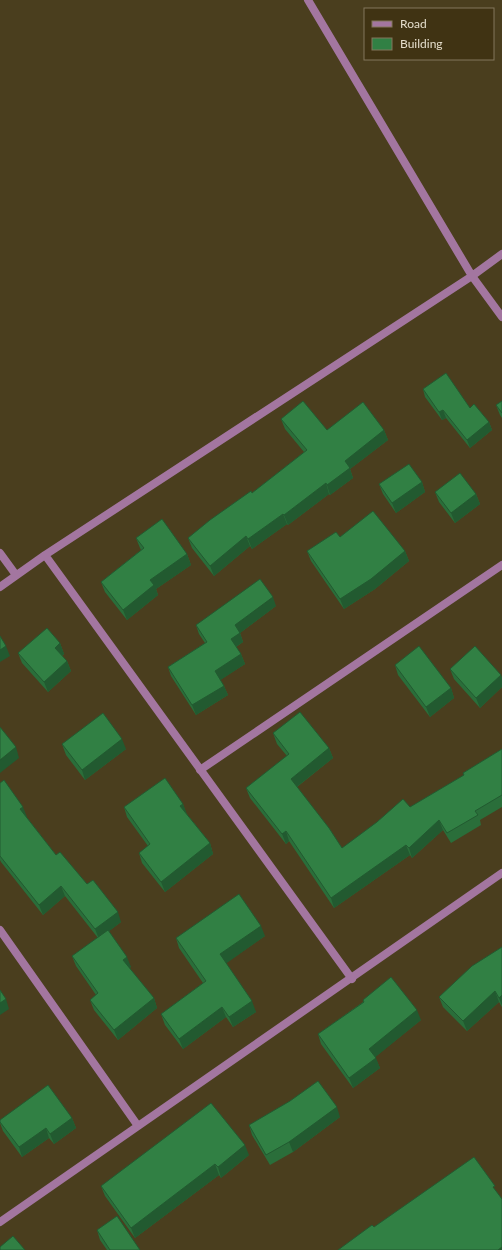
<svg xmlns="http://www.w3.org/2000/svg" width="502" height="1250" font-family="Lato,sans-serif">
	<style>
		.lines { fill: none; stroke-linecap: round; stroke-linejoin: round }
		.street { stroke: #a376a0; stroke-width: 8 }
		.wall { fill: #2a6e3a }
		.shaded-wall { fill: #225a30 }
		.building { fill: #318044; stroke: #225a30 }
	</style>
	<rect width="100%" height="100%" fill="#4a3e1e"/>
	<g class="lines">
		<path class="street" d="M 308,0 L 472,276 L 502,317
			M 0,553 L 16,575
			M 45,555 L 352,979
			M 0,587 L 45,555 L 472,276 L 502,254
			M 200,770 L 502,565
			M 0,930 L 138,1126
			M 0,1222 C 167,1105 335,990 502,873"/>
	</g>
	<path class="wall" d="M 423,389 L 470,408 L 489,422 L 492,430 L 470,448 L 446,418 L 442,420 L 425,397 Z
		M 496,405 L 502,413 L 502,418 L 500,415 Z
		M 281,419 L 327,430 L 384,430 L 388,440 L 350,469 L 353,478 L 330,495 L 329,494 L 288,525 L 287,524 L 252,549 L 250,546 L 214,576 L 192,548 L 188,538 L 252,493 L 304,452 L 285,429 Z
		M 422,482 L 425,492 L 396,513 L 383,494 L 379,484 Z
		M 435,492 L 476,494 L 480,504 L 455,523 L 439,502 Z
		M 340,537 L 405,551 L 409,561 L 375,589 L 344,609 L 311,561 L 307,551 Z
		M 136,538 L 187,554 L 191,565 L 156,589 L 158,595 L 127,620 L 105,592 L 101,582 L 141,550 L 140,548 Z
		M 276,606 L 240,633 L 243,642 L 236,647 L 241,654 L 245,664 L 220,680 L 224,686 L 228,695 L 196,715 L 171,676 L 168,667 L 205,643 L 199,634 L 196,625 Z
		M 60,643 L 64,654 L 62,656 L 67,661 L 71,671 L 48,692 L 22,663 L 18,653 Z
		M 395,665 L 451,688 L 454,698 L 430,717 L 398,675 Z
		M 450,669 L 502,677 L 502,687 L 480,708 L 454,679 Z
		M 273,733 L 329,748 L 333,758 L 297,787 L 342,848 L 464,775 L 463,773 L 502,749 L 502,807 L 480,820 L 481,825 L 451,843 L 443,830 L 412,858 L 410,855 L 334,908 L 289,841 L 286,844 L 250,798 L 246,788 L 287,756 L 277,744 Z
		M 62,744 L 126,749 L 85,780 L 66,755 Z
		M 0,783 L 56,855 L 87,884 L 121,922 L 109,931 L 131,967 L 129,968 L 154,998 L 157,1008 L 118,1040 L 94,1010 L 90,1000 L 96,995 L 76,966 L 72,956 L 98,938 L 65,896 L 43,915 L 1,862 L 0,860 Z
		M 183,804 L 186,813 L 210,843 L 213,854 L 165,892 L 142,863 L 139,853 L 148,846 L 127,817 L 124,807 Z
		M 265,936 L 226,963 L 256,1012 L 233,1027 L 226,1017 L 183,1049 L 165,1025 L 161,1014 L 203,983 L 179,948 L 176,938 Z
		M 502,947 L 502,1007 L 499,1002 L 467,1031 L 443,1007 L 439,997 Z
		M 363,1000 L 421,1020 L 375,1057 L 380,1068 L 353,1088 L 321,1044 L 318,1034 L 363,1002 Z
		M 340,1117 L 293,1152 L 270,1165 L 252,1135 L 249,1125 Z
		M 72,1118 L 76,1128 L 54,1144 L 49,1138 L 22,1157 L 3,1131 L 0,1123 L 0,1120 Z
		M 249,1155 L 221,1178 L 219,1175 L 135,1238 L 105,1196 L 101,1186 Z
		M 97,1230 L 140,1250 L 107,1250 L 100,1240 Z"/>
	<path class="shaded-wall" d="M 443,410 L 446,418 L 442,420 L 439,412 Z
		M 489,422 L 492,430 L 470,448 L 467,440 Z
		M 384,430 L 388,440 L 350,469 L 353,478 L 330,495 L 327,485 L 345,461 Z
		M 422,482 L 425,492 L 396,513 L 392,503 Z
		M 326,483 L 329,494 L 288,525 L 284,515 Z
		M 476,494 L 480,504 L 455,523 L 451,513 Z
		M 283,514 L 287,524 L 252,549 L 248,539 Z
		M 246,536 L 250,546 L 214,576 L 210,566 Z
		M 405,551 L 409,561 L 375,589 L 344,609 L 340,599 Z
		M 187,554 L 191,565 L 156,589 L 158,595 L 127,620 L 123,610 L 150,580 Z
		M 273,597 L 276,606 L 240,633 L 243,642 L 234,648 L 231,639 L 235,625 Z
		M 60,643 L 64,654 L 59,658 L 55,648 Z
		M 6,646 L 10,656 L 0,662 L 0,650 Z
		M 241,654 L 245,664 L 219,681 L 215,671 Z
		M 67,661 L 71,671 L 48,692 L 44,682 Z
		M 501,675 L 502,677 L 502,687 L 480,708 L 476,698 Z
		M 224,686 L 228,695 L 196,715 L 192,705 Z
		M 451,688 L 454,698 L 430,717 L 426,707 Z
		M 122,739 L 126,749 L 85,780 L 82,770 Z
		M 16,747 L 19,758 L 0,773 L 0,760 Z
		M 329,748 L 333,758 L 294,789 L 291,779 Z
		M 183,804 L 187,814 L 180,806 Z
		M 23,807 L 27,817 L 24,819 L 20,809 Z
		M 439,820 L 443,830 L 412,858 L 409,848 Z
		M 286,831 L 289,841 L 286,844 L 282,834 Z
		M 210,843 L 213,854 L 165,892 L 161,882 Z
		M 406,845 L 410,855 L 334,908 L 331,898 Z
		M 61,886 L 65,896 L 43,915 L 39,905 Z
		M 118,912 L 121,922 L 99,939 L 95,929 Z
		M 261,926 L 265,936 L 224,965 L 220,954 Z
		M 127,957 L 131,967 L 127,970 L 123,960 Z
		M 495,991 L 499,1002 L 467,1031 L 463,1021 Z
		M 502,995 L 502,1006 L 499,998 Z
		M 154,998 L 157,1008 L 118,1040 L 114,1030 Z
		M 6,999 L 9,1009 L 0,1015 L 0,1003 Z
		M 252,1001 L 256,1012 L 233,1027 L 229,1017 Z
		M 222,1007 L 226,1017 L 183,1049 L 179,1039 Z
		M 417,1010 L 421,1020 L 373,1059 L 369,1049 Z
		M 376,1058 L 380,1068 L 353,1088 L 349,1078 Z
		M 337,1107 L 340,1117 L 293,1152 L 289,1142 Z
		M 72,1118 L 76,1128 L 54,1144 L 50,1134 Z
		M 46,1128 L 49,1138 L 22,1157 L 19,1147 Z
		M 245,1145 L 249,1155 L 221,1178 L 218,1167 Z
		M 215,1164 L 219,1175 L 135,1238 L 131,1228 Z
		M 502,1247 L 502,1250 L 498,1250 Z"/>
	<path class="building" d="M 446,373 L 470,408 L 474,404 L 489,422 L 467,440 L 443,410 L 439,412 L 423,389 Z
		M 303,401 L 327,430 L 363,402 L 384,430 L 345,461 L 350,468 L 327,485 L 326,483 L 284,515 L 283,514 L 248,539 L 246,536 L 210,566 L 188,538 L 210,520 L 251,491 L 252,493 L 307,450 L 281,419 Z
		M 502,401 L 502,413 L 496,405 Z
		M 409,464 L 422,482 L 392,503 L 379,484 Z
		M 460,473 L 476,494 L 451,513 L 435,492 Z
		M 373,511 L 405,551 L 371,579 L 340,599 L 307,551 L 336,532 L 340,537 Z
		M 162,519 L 187,554 L 150,580 L 154,585 L 123,610 L 101,582 L 144,548 L 136,538 Z
		M 260,579 L 273,597 L 235,625 L 240,633 L 231,639 L 241,654 L 215,671 L 224,686 L 192,705 L 168,667 L 207,642 L 196,625 Z
		M 47,628 L 60,643 L 55,648 L 67,661 L 44,682 L 18,653 Z
		M 0,636 L 6,646 L 0,650 Z
		M 419,646 L 451,688 L 426,707 L 395,665 Z
		M 475,646 L 501,675 L 476,698 L 450,669 Z
		M 300,712 L 329,748 L 291,779 L 329,828 L 342,848 L 377,822 L 403,799 L 410,807 L 464,775 L 463,773 L 502,749 L 502,795 L 475,811 L 478,815 L 447,833 L 439,820 L 409,848 L 406,845 L 331,898 L 286,831 L 282,834 L 246,788 L 289,754 L 273,733 Z
		M 103,713 L 122,739 L 82,770 L 62,744 Z
		M 0,727 L 16,747 L 0,760 Z
		M 165,778 L 183,804 L 180,806 L 210,843 L 161,882 L 139,853 L 150,844 L 124,807 Z
		M 4,780 L 23,807 L 20,809 L 56,855 L 60,852 L 87,884 L 93,880 L 118,912 L 95,929 L 61,886 L 39,905 L 0,856 L 0,783 Z
		M 239,894 L 261,926 L 220,954 L 252,1001 L 229,1017 L 222,1007 L 179,1039 L 161,1014 L 206,981 L 176,938 Z
		M 108,930 L 127,957 L 123,960 L 154,998 L 114,1030 L 90,1000 L 98,993 L 72,956 Z
		M 502,947 L 502,995 L 499,998 L 495,991 L 463,1021 L 439,997 L 472,966 Z
		M 391,977 L 417,1010 L 369,1049 L 376,1058 L 349,1078 L 318,1034 L 364,1002 L 363,1000 Z
		M 0,990 L 6,999 L 0,1003 Z
		M 318,1081 L 337,1107 L 289,1142 L 266,1155 L 249,1125 L 290,1101 Z
		M 48,1085 L 72,1118 L 50,1134 L 46,1128 L 19,1147 L 0,1122 L 0,1120 Z
		M 211,1103 L 245,1145 L 218,1167 L 215,1164 L 131,1228 L 101,1186 Z
		M 474,1157 L 495,1186 L 493,1187 L 502,1199 L 502,1247 L 498,1250 L 338,1250 L 372,1225 L 374,1227 Z
		M 117,1216 L 140,1250 L 110,1250 L 97,1230 Z
		M 13,1236 L 25,1250 L 0,1250 L 0,1247 Z"/>
	<rect x="364" y="8" width="130" height="52" fill="#403313" stroke="#82775d"/>
	<rect x="372" y="21" width="20" height="6" fill="#a376a0" stroke="#82775d"/>
	<text x="400" y="28" font-size="12" fill="#e4ddcb">Road</text>
	<rect x="372" y="38" width="20" height="12" fill="#318044" stroke="#82775d"/>
	<text x="400" y="48" font-size="12" fill="#e4ddcb">Building</text>
</svg>
